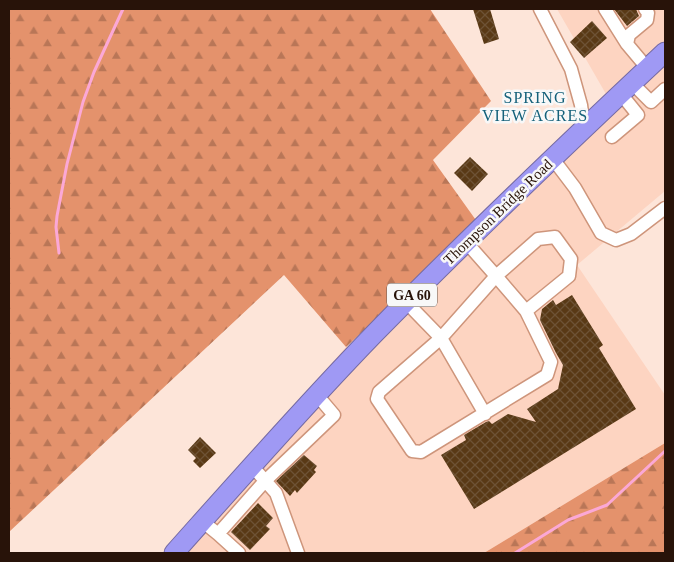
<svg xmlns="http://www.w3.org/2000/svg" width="674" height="562" font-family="'Times New Roman',serif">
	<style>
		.built { fill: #fdd4c1 }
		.forest { fill: url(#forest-firs) }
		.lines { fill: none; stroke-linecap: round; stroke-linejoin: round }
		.stream { stroke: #fba8d6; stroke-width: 3 }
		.building { fill: url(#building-cross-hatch) }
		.minor-casing { stroke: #ce957b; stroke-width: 15 }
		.highway-casing { stroke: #756aa2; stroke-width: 21 }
		.minor { stroke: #fff; stroke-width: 12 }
		.highway { stroke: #9f99f4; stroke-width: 19 }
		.labels { text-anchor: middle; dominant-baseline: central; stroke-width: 5; stroke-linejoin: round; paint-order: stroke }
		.shield { fill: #f8f8f8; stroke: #665851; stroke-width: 1 }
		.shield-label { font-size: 14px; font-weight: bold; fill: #281309 }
		.street-label { font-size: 15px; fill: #281309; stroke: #f8f8f8 }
		.neighbourhood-label { font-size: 16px; letter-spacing: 1px; fill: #15617a; stroke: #f8f8f8 }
	</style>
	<defs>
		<pattern id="forest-firs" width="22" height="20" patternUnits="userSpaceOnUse" patternTransform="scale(1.25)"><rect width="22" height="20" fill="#e4926c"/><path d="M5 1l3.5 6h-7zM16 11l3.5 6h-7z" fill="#b97657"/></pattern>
		<pattern id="building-cross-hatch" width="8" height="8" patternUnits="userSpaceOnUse" patternTransform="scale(1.25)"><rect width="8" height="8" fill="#593915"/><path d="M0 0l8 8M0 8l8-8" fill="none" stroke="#6d5235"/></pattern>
	</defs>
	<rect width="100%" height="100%" fill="#fde5d9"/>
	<path class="built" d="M 557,9 L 665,9 L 665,191 L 577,265 L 665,395 L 665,443 L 484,553 L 164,553 L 346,347 L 610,101 Z"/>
	<path class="forest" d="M 9,9 L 430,9 L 491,101 L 433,160 L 478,223 L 346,347 L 284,275 L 9,532 Z
		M 665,443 L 665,553 L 484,553 Z"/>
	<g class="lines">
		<path class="stream" d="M 59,253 L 56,227 L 57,216 L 67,164 L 83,102 L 94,72 L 123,9
			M 515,553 L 568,520 L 607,505 L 665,451"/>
	</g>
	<path class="building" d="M 473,9 L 490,9 L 499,39 L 484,44 Z
		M 614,9 L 636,9 L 639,16 L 627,26 Z
		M 592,21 L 607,38 L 584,58 L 570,42 Z
		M 470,157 L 488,174 L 472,191 L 454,173 Z
		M 572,295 L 603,345 L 599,348 L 636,409 L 474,509 L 441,455 L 466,440 L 464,435 L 486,422 L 489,421 L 492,424 L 508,414 L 536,422 L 527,409 L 558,389 L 563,365 L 556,353 L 540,320 L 542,309 L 553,300 L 556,305 Z
		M 200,437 L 216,453 L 200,468 L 193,461 L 196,458 L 188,450 Z
		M 304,455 L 317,466 L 314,470 L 316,472 L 297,493 L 295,490 L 290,496 L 276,481 Z
		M 258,503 L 273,518 L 266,526 L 270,529 L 250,550 L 231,532 Z"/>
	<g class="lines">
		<g class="minor-casing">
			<path id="minor" d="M 540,9 L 571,69 L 581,105 L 583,121 L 580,131
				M 605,9 L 627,44 L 648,69
				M 627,44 L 629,35 L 647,20 L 648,13 L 645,9
				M 632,83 L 651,102 L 665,89
				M 612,137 L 638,115 L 621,94
				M 553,159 L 575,188 L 601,233 L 616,240 L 631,234 L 665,208
				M 406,302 L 441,338 L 379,392 L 377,399 L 412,451 L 421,452 L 547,375 L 551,362 L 526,311 L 569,276 L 571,259 L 555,237 L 538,239 L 496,276 L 466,242
				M 485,414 L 441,338 L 496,276 L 526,311
				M 252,466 L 276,493 L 298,553
				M 202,521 L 218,534 L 265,481 L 334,415 L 317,395
				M 218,534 L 239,553"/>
		</g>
		<g class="highway-casing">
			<path id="highway" d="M 174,553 C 240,479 306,404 375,333 C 469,237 567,144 665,52"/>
		</g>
		<use href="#minor" class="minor"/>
		<use href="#highway" class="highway"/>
	</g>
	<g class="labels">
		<rect class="shield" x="387" y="283.5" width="50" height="23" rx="4"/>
		<g class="shield-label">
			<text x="412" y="295">GA 60</text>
		</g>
		<g class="street-label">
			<text transform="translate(498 212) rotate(-44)">Thompson Bridge Road</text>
		</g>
		<g class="neighbourhood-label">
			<text x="535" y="97">SPRING<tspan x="535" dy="18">VIEW ACRES</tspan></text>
		</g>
	</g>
	<rect width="674" height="562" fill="none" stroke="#281309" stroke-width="20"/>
</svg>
